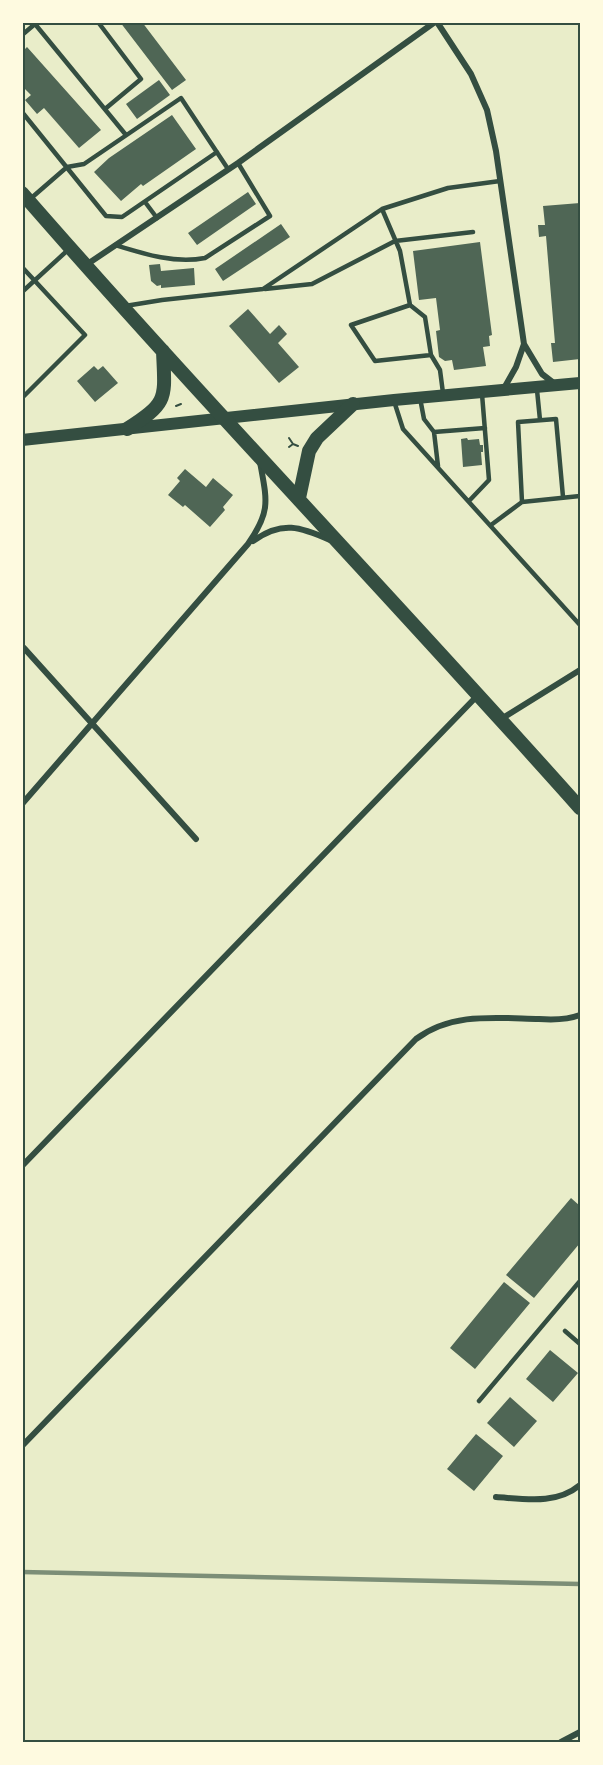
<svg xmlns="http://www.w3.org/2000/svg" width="603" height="1765" font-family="'Noto Sans',sans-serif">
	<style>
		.building { fill: #4f6655 }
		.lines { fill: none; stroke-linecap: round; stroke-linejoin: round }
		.path { stroke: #344e41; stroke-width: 2 }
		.service { stroke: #344e41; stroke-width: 4.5 }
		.minor { stroke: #344e41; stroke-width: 6 }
		.secondary { stroke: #344e41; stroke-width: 12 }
		.primary { stroke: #344e41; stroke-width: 14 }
		.rail { stroke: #7c8e77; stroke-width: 4.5 }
		.neatline { fill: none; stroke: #344e41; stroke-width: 2 }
	</style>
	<rect width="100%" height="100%" fill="#e9edc9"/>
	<path class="building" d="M 120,22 L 142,22 L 186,80 L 172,90 Z
		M 27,47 L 101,130 L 79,148 L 44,108 L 37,114 L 25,100 L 31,95 L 22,86 L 22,52 Z
		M 159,80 L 170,95 L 137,119 L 126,104 Z
		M 172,115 L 196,149 L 143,186 L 141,184 L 121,201 L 94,172 L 109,158 Z
		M 248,192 L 256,204 L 197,245 L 188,233 Z
		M 580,203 L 580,359 L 553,362 L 551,343 L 555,343 L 546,236 L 539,237 L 538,225 L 545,225 L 543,206 Z
		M 281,224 L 290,237 L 223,281 L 215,269 Z
		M 480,242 L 492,335 L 489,336 L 490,346 L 483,347 L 486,366 L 454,370 L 452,360 L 445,361 L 439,357 L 436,331 L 440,330 L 436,298 L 419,300 L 413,251 Z
		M 160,264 L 161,271 L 194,268 L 195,285 L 161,288 L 161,285 L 157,286 L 151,281 L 149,265 Z
		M 248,309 L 270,334 L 279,325 L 287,334 L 278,343 L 299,367 L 279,383 L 229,326 Z
		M 94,366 L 98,370 L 103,366 L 118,383 L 95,402 L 77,381 Z
		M 467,438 L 468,440 L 479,439 L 480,445 L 483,445 L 483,452 L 481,452 L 482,465 L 463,467 L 461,439 Z
		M 185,469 L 206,487 L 213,478 L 233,495 L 223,507 L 225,510 L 210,527 L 185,505 L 183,507 L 168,495 L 180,481 L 177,478 Z
		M 571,1198 L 580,1206 L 580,1243 L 534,1298 L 506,1275 Z
		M 504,1282 L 530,1303 L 475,1369 L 450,1348 Z
		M 550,1350 L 578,1373 L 553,1402 L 526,1379 Z
		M 510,1397 L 537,1421 L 514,1447 L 487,1423 Z
		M 476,1434 L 503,1456 L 474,1491 L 447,1469 Z"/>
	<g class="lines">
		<path class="path" d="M 176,406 L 181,404
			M 289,438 L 293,444
			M 289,447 L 293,444 L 298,446"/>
		<path class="service" d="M 98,22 L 141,79 L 105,109
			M 22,35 L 35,24 L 126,135
			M 22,112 L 106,216 L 122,217 L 217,152
			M 29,200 L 67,167 L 84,164 L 181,98 L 228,169
			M 145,202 L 157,218
			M 382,209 L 400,251 L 410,305 L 425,317 L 431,355 L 440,370 L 443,393
			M 115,245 C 144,254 175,264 205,258 L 270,216 L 238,163
			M 22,267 L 85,335 L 22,398
			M 265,289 L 312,284 L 395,241 L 473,232
			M 22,292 L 69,249
			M 410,305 L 351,325 L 375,361 L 431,355
			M 125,306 L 162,300 L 263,289 L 382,209 L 448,188 L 500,181
			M 537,390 L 540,420
			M 420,398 L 424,419 L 434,432 L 438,466
			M 394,401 L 403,429 L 580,625
			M 434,432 L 485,428
			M 469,501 L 489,480 L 482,394
			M 522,502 L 518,422 L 556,419 L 563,497
			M 491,525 L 522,502 L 580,496
			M 565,1331 L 580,1344
			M 479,1401 L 580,1281"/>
		<path class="minor" d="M 437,22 L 471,74 L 487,110 L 496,151 L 524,344 L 542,374 L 555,384
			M 86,265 L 238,163 L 435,22
			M 503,390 L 516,367 L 524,344
			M 253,541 C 282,520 301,527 330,540
			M 24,648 L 196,839
			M 501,719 L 580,670
			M 22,804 L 248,544 C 271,511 267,501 260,462
			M 22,1166 L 478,695
			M 22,1446 L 416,1039 C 452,1012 496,1018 539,1019 C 553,1020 567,1020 580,1015
			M 496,1497 C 525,1499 556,1505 580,1485
			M 561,1742 L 580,1732"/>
		<path class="secondary" d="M 22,440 L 394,400 L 580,383"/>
		<path class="primary" d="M 22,193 C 204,402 396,601 580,808
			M 127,429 C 169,402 165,399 163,351
			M 299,498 L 309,451 L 317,438 L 353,404"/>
		<path class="rail" d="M 22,1572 L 580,1584"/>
	</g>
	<rect width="603" height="1765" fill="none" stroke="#fefae0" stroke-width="48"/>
	<rect x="24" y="24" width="555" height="1717" class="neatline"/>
</svg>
